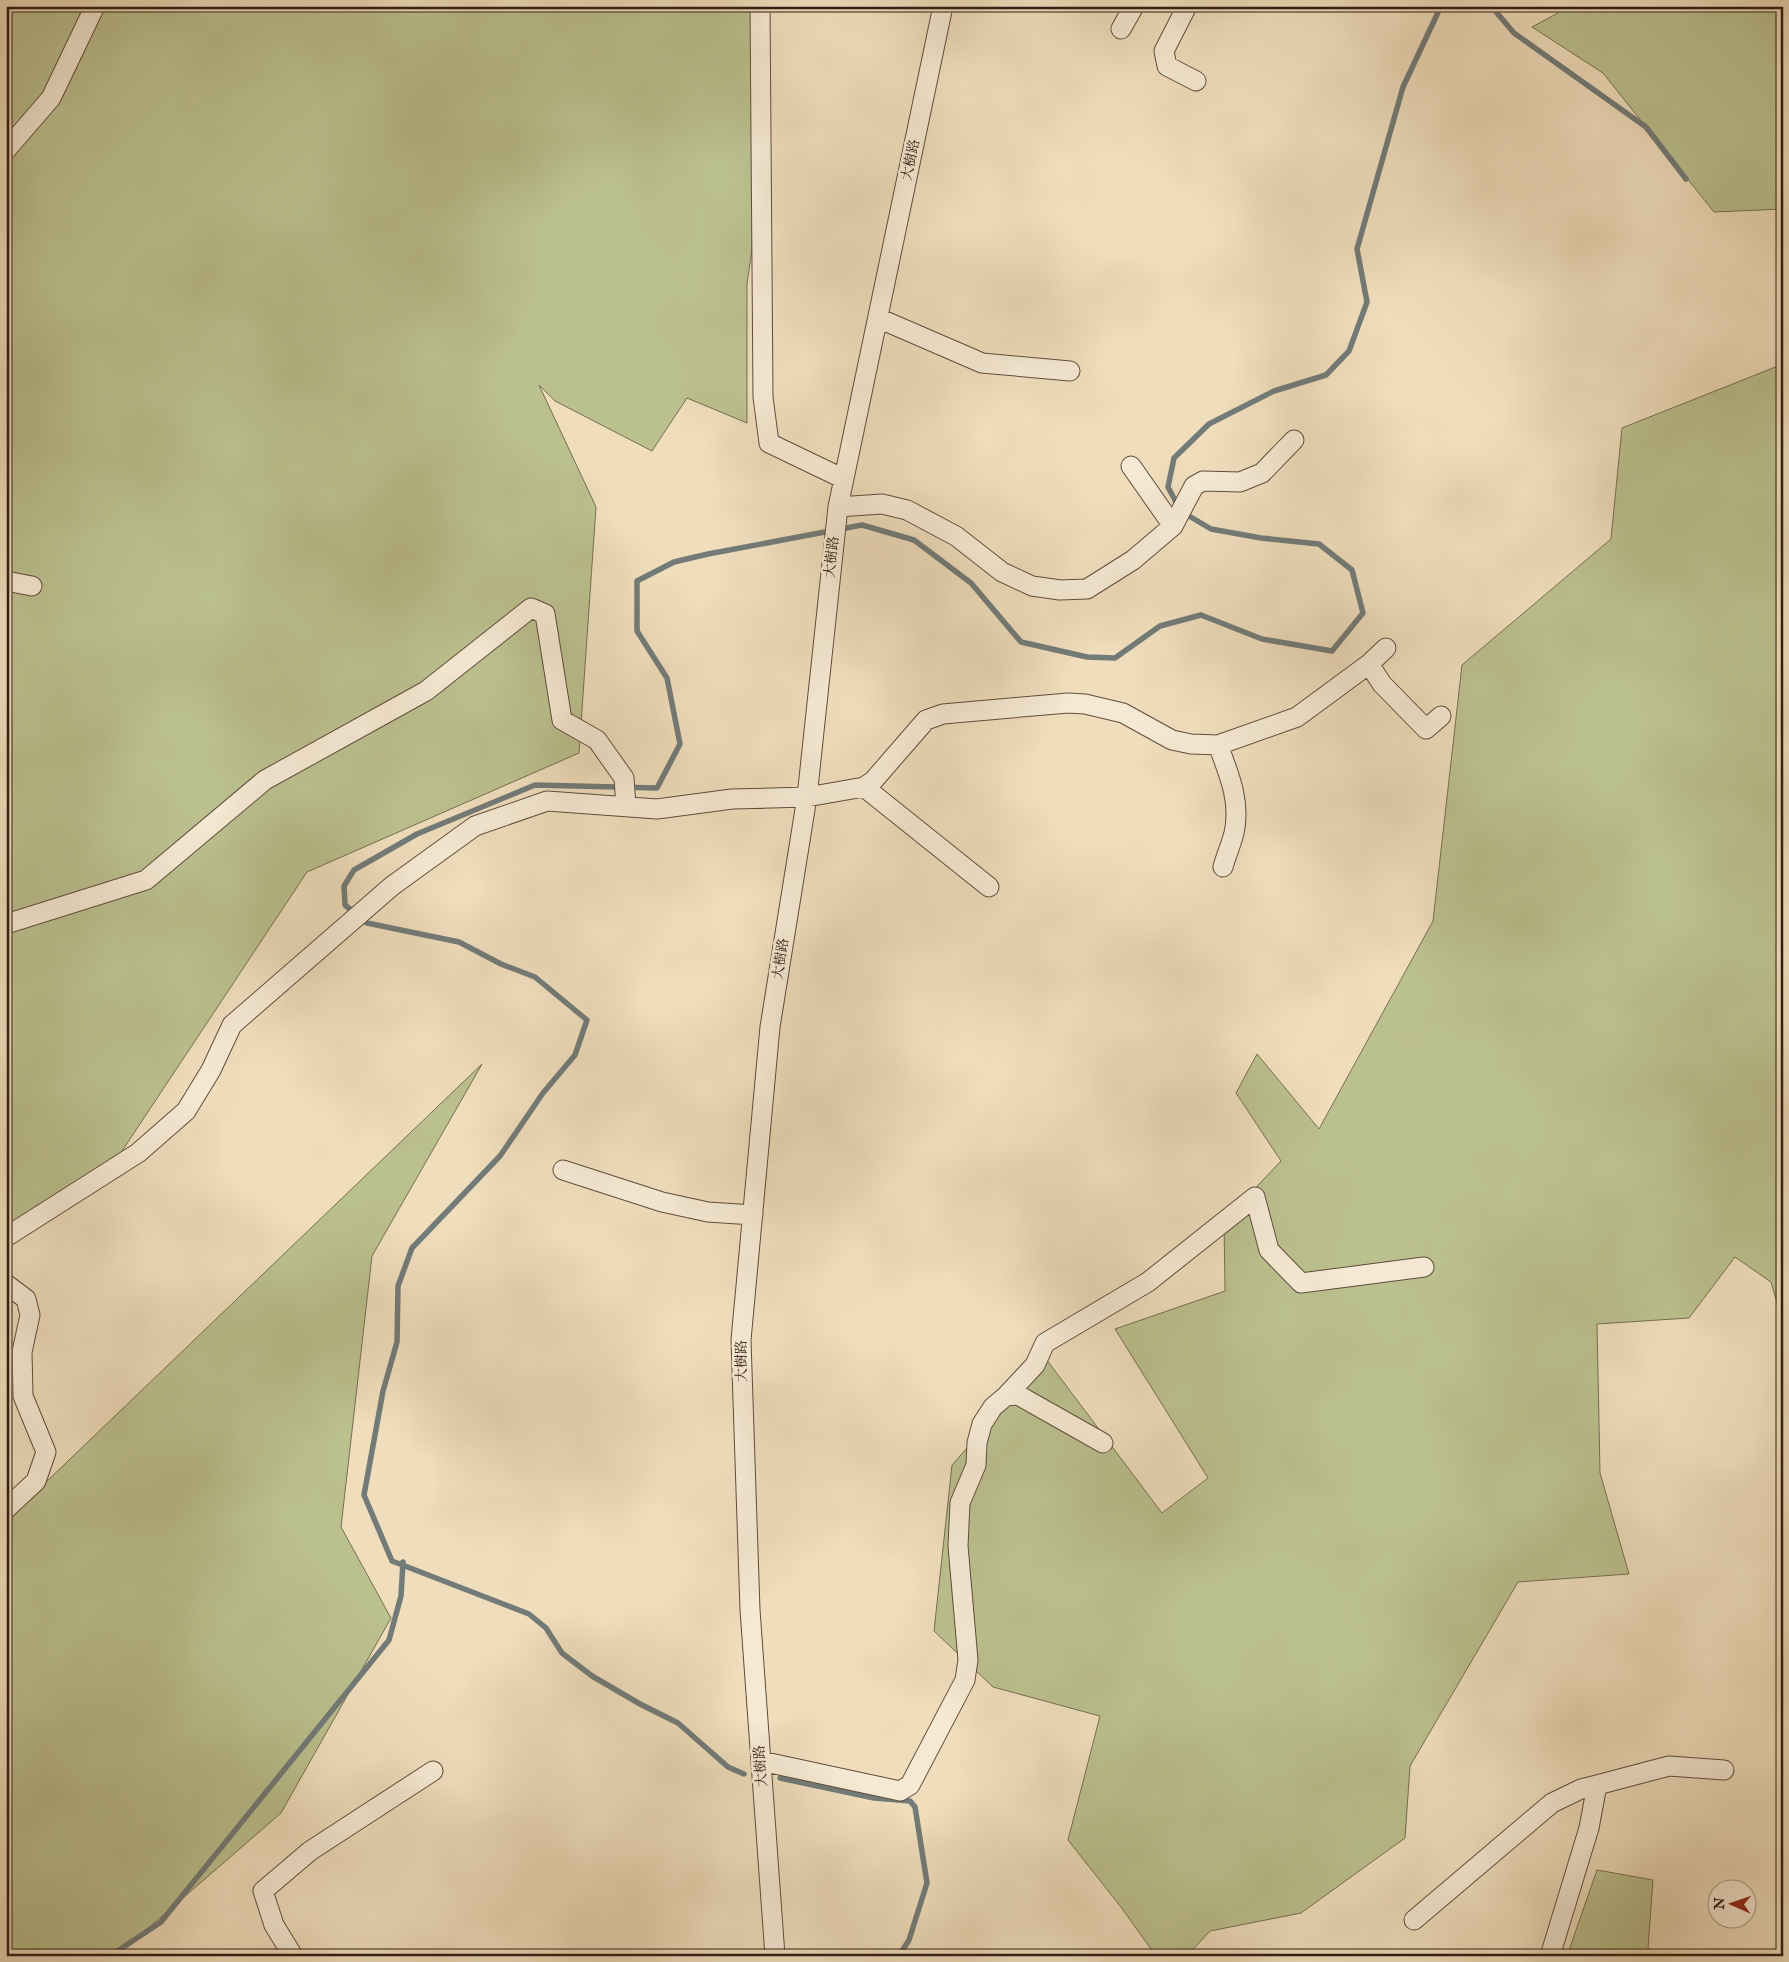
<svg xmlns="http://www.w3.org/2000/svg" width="1789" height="1962" font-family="'IM FELL English','Noto Serif TC',serif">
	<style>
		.green { fill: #bbc08f; stroke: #766e51 }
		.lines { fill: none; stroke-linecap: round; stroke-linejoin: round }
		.stream { stroke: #727b78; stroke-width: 5.5 }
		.minor-casing { stroke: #604c3d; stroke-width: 21 }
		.minor { stroke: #f5e9d3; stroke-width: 19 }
		.labels { text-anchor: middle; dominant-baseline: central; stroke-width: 5; stroke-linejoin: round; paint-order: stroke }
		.street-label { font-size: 14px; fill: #301c13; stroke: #f5e9d3 }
	</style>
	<rect width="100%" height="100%" fill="#efddbc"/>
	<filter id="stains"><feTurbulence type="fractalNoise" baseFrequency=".004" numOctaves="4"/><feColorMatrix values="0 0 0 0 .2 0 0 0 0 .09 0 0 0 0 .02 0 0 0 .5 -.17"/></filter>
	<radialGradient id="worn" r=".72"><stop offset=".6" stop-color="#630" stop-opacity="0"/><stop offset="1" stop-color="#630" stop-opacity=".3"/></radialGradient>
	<path class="green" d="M 6,6 L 756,6 L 758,108 L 752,249 L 747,284 L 747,423 L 687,398 L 652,451 L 555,401 L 539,385 L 596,507 L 579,753 L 307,872 L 120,1154 L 6,1243 Z
		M 1571,6 L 1783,6 L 1783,209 L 1714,212 L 1603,73 L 1532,27 Z
		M 1783,364 L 1783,1323 L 1771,1282 L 1735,1257 L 1689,1318 L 1597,1324 L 1600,1473 L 1629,1574 L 1518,1582 L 1410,1766 L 1405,1838 L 1301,1913 L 1210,1931 L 1187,1956 L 1156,1956 L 1121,1907 L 1068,1840 L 1100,1716 L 993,1687 L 934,1631 L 952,1465 L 1046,1359 L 1162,1513 L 1208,1478 L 1115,1329 L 1225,1291 L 1224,1221 L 1281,1161 L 1236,1093 L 1257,1054 L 1319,1129 L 1433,921 L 1462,665 L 1611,539 L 1622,428 Z
		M 482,1064 L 372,1256 L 341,1527 L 391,1618 L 281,1813 L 116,1956 L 6,1956 L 6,1528 L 18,1509 Z
		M 1597,1870 L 1653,1880 L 1648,1948 L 1661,1956 L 1567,1956 Z"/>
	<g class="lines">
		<path class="stream" d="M 1491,6 L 1514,33 L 1646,127 L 1686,179
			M 1178,506 L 1168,487 L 1174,458 L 1209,424 L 1274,391 L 1326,375 L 1349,351 L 1367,302 L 1357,249 L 1403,87 L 1441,6
			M 744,1774 L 728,1767 L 678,1723 L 640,1704 L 592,1676 L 562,1653 L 546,1628 L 529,1614 L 392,1561 L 364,1495 L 383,1391 L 397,1342 L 398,1286 L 412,1248 L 500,1156 L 543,1093 L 575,1055 L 587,1020 L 535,977 L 501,964 L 459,942 L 367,923 L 345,905 L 344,886 L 354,870 L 417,834 L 535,785 L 657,788 L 680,744 L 667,678 L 637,631 L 637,581 L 674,562 L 708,554 L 862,525 L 914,540 L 971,583 L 1021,642 L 1087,657 L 1115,658 L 1160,626 L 1201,615 L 1262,639 L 1332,651 L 1363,613 L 1352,570 L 1319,544 L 1261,538 L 1211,529 L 1184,513
			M 780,1778 L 874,1798 L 910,1801 L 915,1807 L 927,1883 L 909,1940 L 899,1956
			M 110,1956 L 161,1922 L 389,1640 L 401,1596 L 403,1562"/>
		<g class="minor-casing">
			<path id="minor" d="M 760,6 L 763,397 L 769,443 L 844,479
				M 1187,6 L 1164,51 L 1167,66 L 1196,81
				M 1121,29 L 1134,6
				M 6,150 L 51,98 L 95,6
				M 878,318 L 982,363 L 1070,371
				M 1131,466 L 1173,526
				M 838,507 L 882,504 L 907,510 L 956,536 L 1002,572 L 1032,586 L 1060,590 L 1087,589 L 1133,560 L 1173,526 L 1194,486 L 1203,481 L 1240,482 L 1262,473 L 1294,440
				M 6,581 L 32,586
				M 1369,664 L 1382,684 L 1426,729 L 1441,716
				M 1218,745 C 1229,774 1241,802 1234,833 C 1231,845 1226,856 1223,867
				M 864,787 L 989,887
				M 6,924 L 146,880 L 265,780 L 426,691 L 531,608 L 545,614 L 562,720 L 597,740 L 624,778 L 626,807
				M 563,1170 L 662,1202 L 708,1212 L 753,1215
				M 6,1237 L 138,1153 L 186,1111 L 211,1070 L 232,1025 L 392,886 L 475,826 L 547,801 L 657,809 L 732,799 L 807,797 L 864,787 L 873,781 L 926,720 L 943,714 L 1068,703 L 1085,704 L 1123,713 L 1172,740 L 1191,744 L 1218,745 L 1297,717 L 1369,664 L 1386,648
				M 6,1284 L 26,1299 L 30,1315 L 22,1352 L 23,1396 L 46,1452 L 36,1481 L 6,1509
				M 1006,1396 L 1035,1365 L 1045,1343 L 1148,1282 L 1255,1197 L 1269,1250 L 1301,1283 L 1424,1267
				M 761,1761 L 900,1791 L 910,1785 L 965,1680 L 968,1660 L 958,1546 L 960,1503 L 976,1465 L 977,1443 L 982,1424 L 993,1407 L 1006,1396 L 1018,1395 L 1103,1443
				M 1597,1785 L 1669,1766 L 1724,1770
				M 1414,1920 L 1552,1803 L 1581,1789 L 1597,1785 L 1589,1828 L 1550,1956
				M 293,1956 L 274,1925 L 263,1891 L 310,1851 L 433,1771
				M 775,1956 L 750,1610 L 741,1340 L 770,1027 L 807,797 L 838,507 L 943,6"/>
		</g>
		<use href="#minor" class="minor"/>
	</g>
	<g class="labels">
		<g class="street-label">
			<text transform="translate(911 160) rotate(-78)">大樹路</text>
			<text transform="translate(832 557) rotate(-84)">大樹路</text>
			<text transform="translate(781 959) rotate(-81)">大樹路</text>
			<text transform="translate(742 1361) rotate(-91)">大樹路</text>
			<text transform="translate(761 1766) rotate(-94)">大樹路</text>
		</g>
	</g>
	<rect width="1789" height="1962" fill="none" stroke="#efddbc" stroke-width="25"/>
	<rect x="8" y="8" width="1774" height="1947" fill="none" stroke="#301c13" stroke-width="2.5"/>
	<rect x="12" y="12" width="1764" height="1937" fill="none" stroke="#301c13"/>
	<g transform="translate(1732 1904) rotate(272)"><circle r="24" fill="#f5e9d3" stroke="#a69786"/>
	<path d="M0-4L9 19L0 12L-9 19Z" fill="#8f2418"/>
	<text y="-8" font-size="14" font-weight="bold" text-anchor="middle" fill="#301c13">N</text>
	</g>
	<rect width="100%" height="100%" filter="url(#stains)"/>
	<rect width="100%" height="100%" fill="url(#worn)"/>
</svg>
